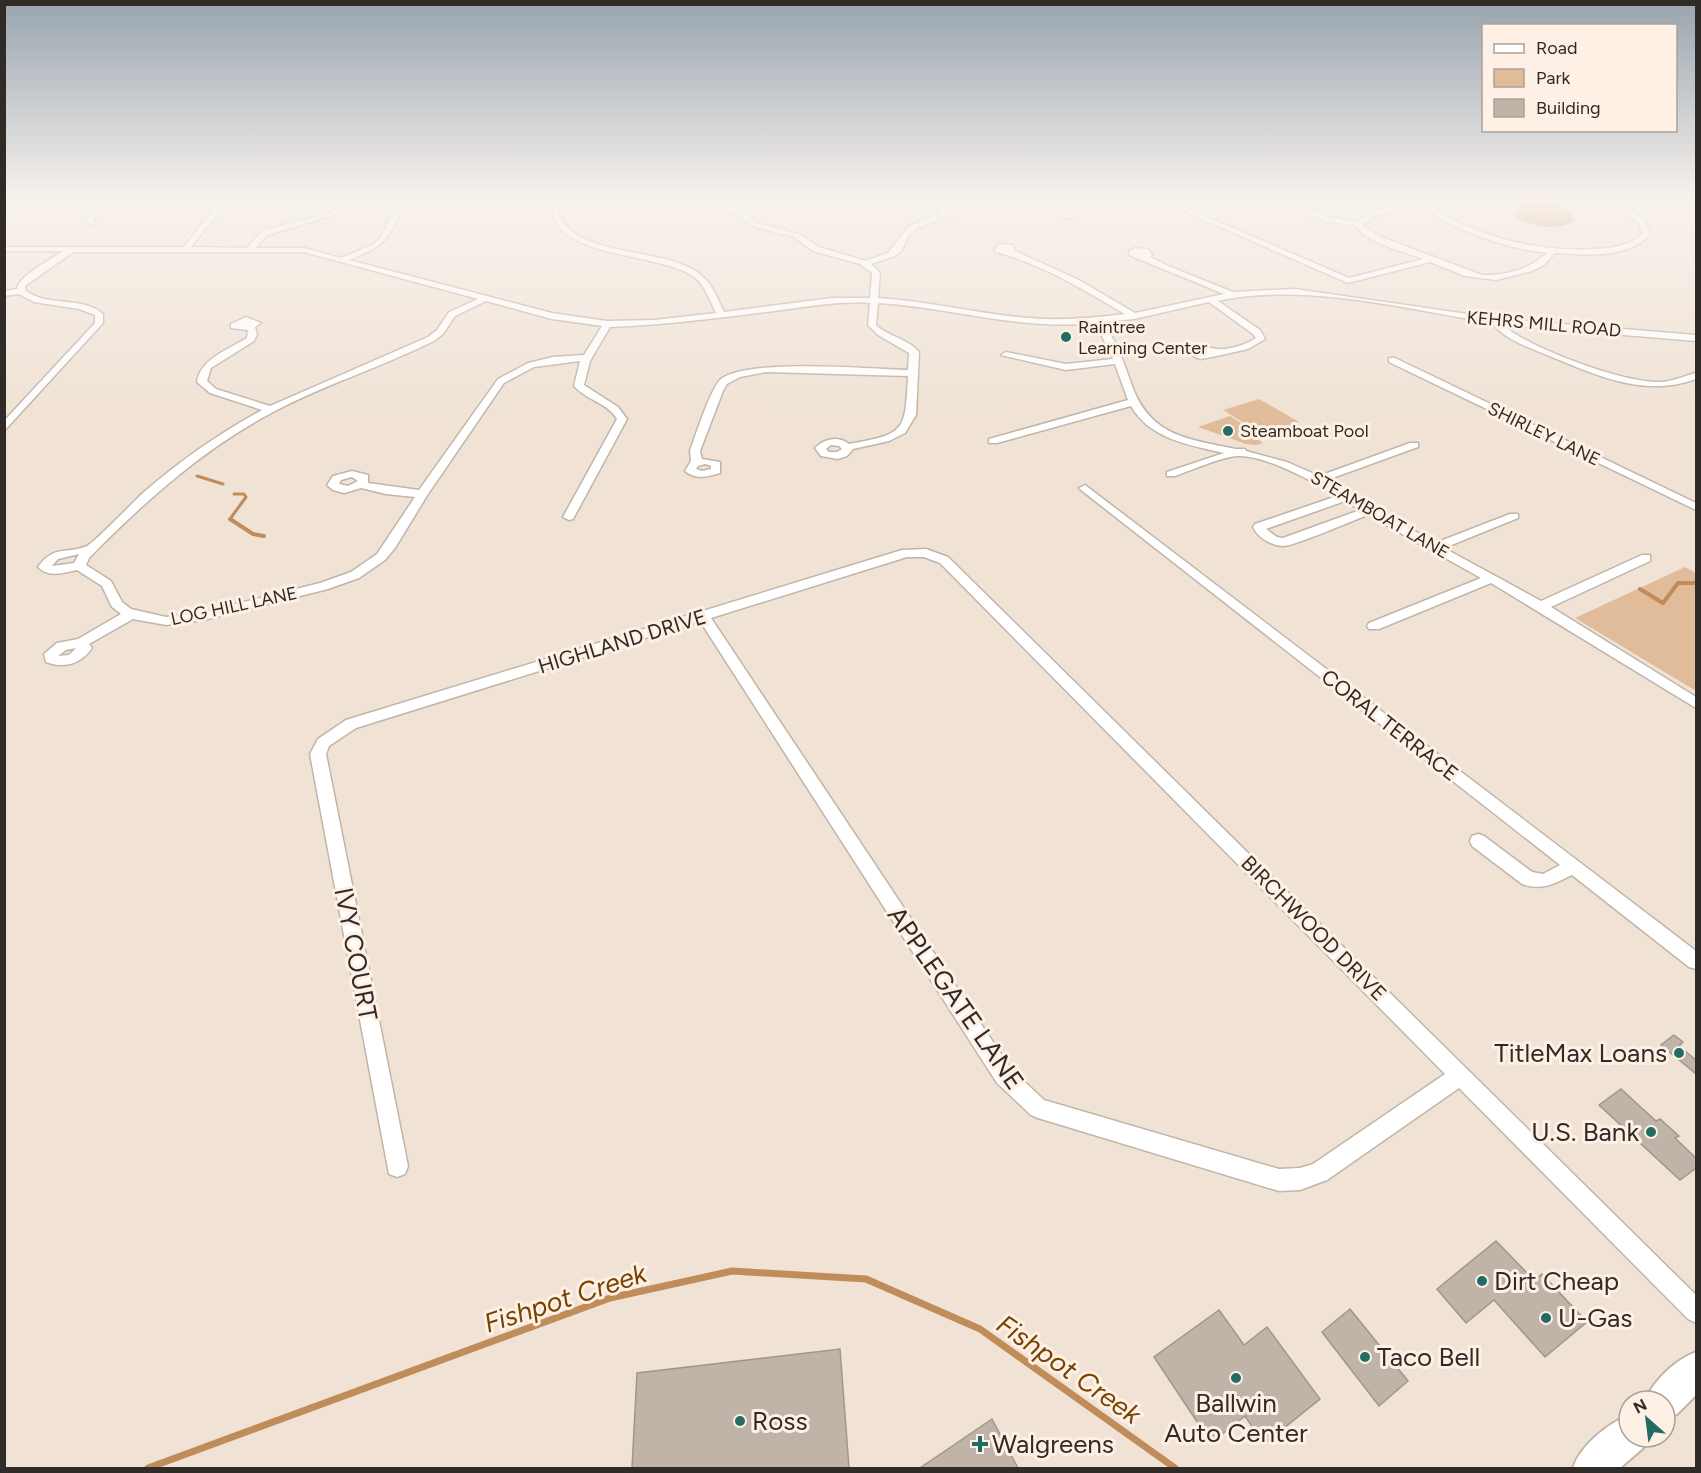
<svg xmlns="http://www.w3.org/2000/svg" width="1701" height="1473" font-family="Figtree,sans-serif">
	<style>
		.green { fill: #e1bc9b }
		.water { fill: #c08d5a }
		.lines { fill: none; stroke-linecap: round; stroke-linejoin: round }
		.stream-far2 { stroke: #c08d5a; stroke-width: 3 }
		.stream-far1 { stroke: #c08d5a; stroke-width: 4 }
		.stream { stroke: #c08d5a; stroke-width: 7 }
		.building { fill: #c0b3a7; stroke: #a2958a; stroke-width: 1.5 }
		.minor-casing { stroke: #c1b4a8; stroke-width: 3 }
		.highway-casing { stroke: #c1b4a8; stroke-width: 4 }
		.minor { fill: #fff; fill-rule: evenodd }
		.highway { fill: #fff; fill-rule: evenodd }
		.poi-dot { fill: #226c65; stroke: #fef0e4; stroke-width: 2 }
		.labels { text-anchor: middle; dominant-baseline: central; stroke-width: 6; stroke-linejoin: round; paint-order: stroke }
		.far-street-label { font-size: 18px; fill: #302b26; stroke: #fef0e4 }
		.far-poi-label { font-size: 18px; fill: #302b26; stroke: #fef0e4; text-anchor: start }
		.street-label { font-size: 21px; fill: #302b26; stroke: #fef0e4 }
		.near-street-label { font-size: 26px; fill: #302b26; stroke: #fef0e4 }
		.near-poi-label { font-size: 26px; fill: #302b26; stroke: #fef0e4; text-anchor: start }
		.near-water-label { font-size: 27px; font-style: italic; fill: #764402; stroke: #fef0e4 }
	</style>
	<rect width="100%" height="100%" fill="#f0e3d6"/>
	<path class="green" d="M 1259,399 L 1299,422 L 1262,434 L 1223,410 Z
		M 1230,416 L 1243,424 L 1239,426 L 1263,443 L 1256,445 L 1246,444 L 1198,427 Z
		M 1685,567 L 1696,573 L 1696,691 L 1575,618 Z"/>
	<path class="water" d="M 1508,200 L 1556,200 L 1576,219 C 1561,233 1531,227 1515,217 L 1514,214 L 1520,209 Z"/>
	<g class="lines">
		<path class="stream-far2" d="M 197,476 L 223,484
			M 233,521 L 230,519 L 246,497 L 244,494 L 234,494"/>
		<path class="stream-far1" d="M 230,519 L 253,534 L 264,536
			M 1640,589 L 1663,603 L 1678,583 L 1696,583"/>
		<path class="stream" d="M 148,1468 L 610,1298 L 732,1271 L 866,1279 L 980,1329 L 1175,1468"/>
	</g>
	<path class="building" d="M 1674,1035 L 1683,1042 L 1679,1046 L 1696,1060 L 1696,1074 L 1661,1045 Z
		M 1621,1089 L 1656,1121 L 1660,1119 L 1679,1136 L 1675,1138 L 1696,1158 L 1696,1168 L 1680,1180 L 1599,1105 Z
		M 1496,1241 L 1534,1280 L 1542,1274 L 1587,1322 L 1545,1357 L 1494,1300 L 1466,1323 L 1437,1289 Z
		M 1350,1309 L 1408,1381 L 1379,1406 L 1322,1332 Z
		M 1219,1310 L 1244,1345 L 1267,1327 L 1320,1399 L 1264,1444 L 1245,1416 L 1211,1443 L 1154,1357 Z
		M 840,1349 L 849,1468 L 632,1468 L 637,1373 Z
		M 992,1419 L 1018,1468 L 920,1468 Z"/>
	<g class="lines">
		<g class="minor-casing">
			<path id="minor" d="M 106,200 L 113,200 L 93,220 L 97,225 L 86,222 L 86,218 Z
				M 221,200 L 228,200 L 191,247 L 247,248 L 262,231 L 329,213 L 338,208 L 343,200 L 350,200 L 343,210 L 333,215 L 268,235 L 255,248 L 304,248 L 341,258 L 372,245 L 380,239 L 399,200 L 406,200 C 387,239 391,243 349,260 L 552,313 L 607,321 L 654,320 L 716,313 C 710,301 705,285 694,277 C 661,253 571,259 555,219 C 553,214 553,206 552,200 L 558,200 C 559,206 559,214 562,219 C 581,258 671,247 702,276 C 713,285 718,300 724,312 L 832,298 L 870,298 L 872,273 L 860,264 L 813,251 L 794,237 L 755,227 L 736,214 L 725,211 L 721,206 L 768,200 L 750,206 L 742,212 L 760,224 L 799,234 L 819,247 L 866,261 L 889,252 L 909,226 L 941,213 L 926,200 L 934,200 L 946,208 L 962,213 L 943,217 L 915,230 L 908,236 L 902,250 L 895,256 L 871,264 L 880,273 L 878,298 C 929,301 978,314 1029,318 C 1061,321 1093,318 1125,314 C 1084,290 1041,263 995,252 L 995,248 L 1001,244 L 1013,245 L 1015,251 L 1079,280 L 1135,313 L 1224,294 L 1129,255 L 1129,251 L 1136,248 L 1148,249 L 1152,255 L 1150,257 L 1168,266 L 1233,292 L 1295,289 L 1502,319 L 1696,335 L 1696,341 L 1503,325 C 1528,348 1626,384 1661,382 C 1674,381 1684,376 1696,373 L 1696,379 C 1643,398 1596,375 1547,355 C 1526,346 1507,341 1492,323 C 1406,309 1304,282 1218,301 L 1260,330 L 1265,339 L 1248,349 L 1212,357 L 1200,359 L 1186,353 L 1188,345 C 1199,343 1207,348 1217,349 C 1229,350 1246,345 1256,338 L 1253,334 L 1209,302 L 1134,319 L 1102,322 C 1117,341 1123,361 1131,383 C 1149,436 1187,439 1236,449 L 1245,449 L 1246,451 L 1287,462 L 1319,476 L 1410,443 L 1418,443 L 1418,447 L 1327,480 L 1435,543 L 1510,514 L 1518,514 L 1518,518 L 1444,548 L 1541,601 L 1642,555 L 1650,555 L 1650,561 L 1551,607 L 1696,697 L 1696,708 L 1491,583 L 1379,629 L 1369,629 L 1367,626 L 1369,623 L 1481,578 L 1368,515 C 1351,521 1297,545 1284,546 C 1272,546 1258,538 1253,527 L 1255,524 L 1337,496 C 1315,482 1265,455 1238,456 C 1223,456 1190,471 1175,476 L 1167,476 L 1167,472 L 1224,453 C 1189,445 1150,439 1131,406 L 997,443 L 989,443 L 989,439 L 1128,400 L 1115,364 L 1066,370 L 1001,355 L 1006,352 L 1066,364 L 1113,359 L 1101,334 L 1093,323 C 1021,331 949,307 878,303 L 876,325 C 889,337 907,338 919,352 L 916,415 L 905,433 L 889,441 L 853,449 L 847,456 L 838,459 L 821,456 L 815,448 C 824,439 838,435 849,444 C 906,434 905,431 908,376 L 766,372 L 740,377 L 727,384 L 723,391 L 700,451 L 702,459 L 720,462 L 720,473 C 706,477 696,480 685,471 L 691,461 L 690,451 C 695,437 711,387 721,379 C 750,358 869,369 908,370 L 909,353 L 878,335 L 868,325 L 870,303 C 838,301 805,307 774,311 C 719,318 665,325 610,327 L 590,361 L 584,385 L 618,407 L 627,419 L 573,519 L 569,520 L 563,517 L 617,419 C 608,403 586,400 574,386 L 580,361 L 534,367 L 504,383 L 428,494 L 395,548 L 385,560 L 359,578 L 328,589 L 204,620 L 166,625 L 133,619 L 89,644 L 92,648 C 81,664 64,669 46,662 L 44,654 L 57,643 L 78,639 L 121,614 L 112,607 L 102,586 L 77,570 C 63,573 49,578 38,567 C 55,544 65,555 87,546 C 96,541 133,502 144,492 C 181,460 220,433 262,410 L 210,393 L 197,382 C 200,359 229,349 247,338 L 248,330 L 231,328 L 231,324 L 246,317 L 261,323 L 255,327 L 257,334 L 254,341 L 211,368 L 207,381 L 216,389 L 270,406 L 428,337 L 437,330 L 449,312 L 478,299 L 304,252 L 73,252 L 25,286 L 25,290 C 47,308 81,295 103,314 L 103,323 L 4,431 L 4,421 L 95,323 L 95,315 L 79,309 L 34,302 L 19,294 L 4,296 L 4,291 L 17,289 C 18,276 52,259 63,251 L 4,251 L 4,247 L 184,247 ZM 486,301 L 552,319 L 602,326 L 584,355 L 553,357 L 528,363 L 498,379 L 419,490 L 368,483 L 368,475 L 352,471 L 333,476 L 327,485 L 333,490 L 344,493 L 361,488 L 386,494 L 415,497 L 377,554 L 351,572 L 320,583 L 204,612 L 166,617 L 131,609 L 122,602 L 111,581 L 86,565 L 89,558 C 145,501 204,448 275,411 C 326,384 382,367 434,341 L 443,334 L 455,316 ZM 1197,349 L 1206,351 L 1207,352 L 1201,353 L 1194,350 ZM 831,445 L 839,446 L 842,449 L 837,452 L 829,452 L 826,449 ZM 705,464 L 711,466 L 711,469 L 702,471 L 696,469 L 698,466 ZM 352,477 L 358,481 L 348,486 L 339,484 L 341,480 ZM 1345,501 L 1360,510 L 1283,538 L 1277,537 L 1266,529 ZM 79,554 L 74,563 L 52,566 L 58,559 ZM 76,648 L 69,655 L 58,656 L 66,650 Z
				M 827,200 L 835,200 L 842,206 L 837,207 Z
				M 1030,200 L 1039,200 L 1073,217 L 1066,219 Z
				M 1158,200 L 1168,200 L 1349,278 L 1423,259 C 1403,251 1368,244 1356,226 L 1325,221 L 1276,200 L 1286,200 L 1330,217 L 1357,222 C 1378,206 1413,200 1439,200 L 1436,202 L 1438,212 C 1487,239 1539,252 1595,249 C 1612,248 1630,246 1642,234 L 1639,224 L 1617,203 C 1632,194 1677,204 1696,206 L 1696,210 L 1629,202 L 1625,204 L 1645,221 L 1650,234 C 1629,259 1585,255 1555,253 L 1544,265 L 1532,271 L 1496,280 L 1465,276 L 1430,262 L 1348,283 ZM 1429,204 L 1433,214 C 1468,235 1506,248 1547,253 C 1530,269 1505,276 1482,275 L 1381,237 L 1362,225 L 1374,216 Z
				M 1389,358 L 1395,358 L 1696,503 L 1696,510 L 1389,362 Z
				M 1085,485 L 1696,951 L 1696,969 L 1689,967 L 1572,875 C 1554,884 1542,891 1522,884 L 1472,846 L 1470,841 L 1472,836 L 1478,834 L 1484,836 L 1532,872 L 1543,874 L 1560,865 L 1081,490 L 1079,488 Z
				M 926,549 L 948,557 L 1696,1295 L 1696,1323 L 1688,1319 L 1459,1088 L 1327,1180 L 1300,1190 L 1279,1191 L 1038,1118 L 1031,1115 L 997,1083 L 700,621 L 356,728 L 329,746 L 326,754 L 408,1166 L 405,1174 L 397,1177 L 389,1174 L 310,754 L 318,739 L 346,720 L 902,550 ZM 907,557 L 924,557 L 940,563 L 1445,1074 L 1313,1164 L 1300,1168 L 1279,1169 L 1044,1100 L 1011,1069 L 711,618 Z"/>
		</g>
		<g class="highway-casing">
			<path id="highway" d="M 1696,1352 L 1696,1395 L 1677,1414 L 1665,1419 L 1665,1401 L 1645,1401 C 1654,1380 1675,1360 1696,1352 Z
				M 1629,1415 L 1629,1437 L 1647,1437 L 1643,1448 L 1620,1468 L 1573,1468 C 1580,1446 1607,1424 1629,1415 Z"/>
		</g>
		<use href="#minor" class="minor"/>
		<use href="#highway" class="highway"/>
	</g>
	<linearGradient id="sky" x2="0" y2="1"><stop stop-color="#98a4af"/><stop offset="0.49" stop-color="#f8f2ed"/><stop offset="1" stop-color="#f8f2ed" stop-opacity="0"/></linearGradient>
	<rect width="1701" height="407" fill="url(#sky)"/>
	<g class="poi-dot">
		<circle cx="1066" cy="337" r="6"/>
		<circle cx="1228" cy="431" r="6"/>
		<circle cx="1679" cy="1053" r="6"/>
		<circle cx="1651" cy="1132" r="6"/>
		<circle cx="1482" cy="1281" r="6"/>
		<circle cx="1546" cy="1318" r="6"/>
		<circle cx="1365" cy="1357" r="6"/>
		<circle cx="1236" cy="1378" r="6"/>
		<circle cx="740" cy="1421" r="6"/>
		<path d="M977 1435h6v6h6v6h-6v6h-6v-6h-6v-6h6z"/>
	</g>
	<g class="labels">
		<g class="far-street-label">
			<text transform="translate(1544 324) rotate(5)">KEHRS MILL ROAD</text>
			<text transform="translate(1544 434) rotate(26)">SHIRLEY LANE</text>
			<text transform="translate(1380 515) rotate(30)">STEAMBOAT LANE</text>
			<text transform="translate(234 606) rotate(-12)">LOG HILL LANE</text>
		</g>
		<g class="far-poi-label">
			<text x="1078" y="327">Raintree<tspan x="1078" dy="21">Learning Center</tspan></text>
			<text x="1240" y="431">Steamboat Pool</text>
		</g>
		<g class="street-label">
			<text transform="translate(622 641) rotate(-17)">HIGHLAND DRIVE</text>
			<text transform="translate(1390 725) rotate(38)">CORAL TERRACE</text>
			<text transform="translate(1314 928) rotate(45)">BIRCHWOOD DRIVE</text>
		</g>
		<g class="near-street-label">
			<text transform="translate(356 954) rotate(79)">IVY COURT</text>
			<text transform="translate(956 998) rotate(55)">APPLEGATE LANE</text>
		</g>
		<g class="near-poi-label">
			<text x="1667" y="1053" text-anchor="end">TitleMax Loans</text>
			<text x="1639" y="1132" text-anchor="end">U.S. Bank</text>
			<text x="1494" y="1281">Dirt Cheap</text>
			<text x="1558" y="1318">U-Gas</text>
			<text x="1377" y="1357">Taco Bell</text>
			<text x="1236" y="1403" text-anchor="middle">Ballwin<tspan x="1236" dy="30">Auto Center</tspan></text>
			<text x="752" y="1421">Ross</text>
			<text x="992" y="1444">Walgreens</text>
		</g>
		<g class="near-water-label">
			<text transform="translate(565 1298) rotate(-18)">Fishpot Creek</text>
			<text transform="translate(1069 1369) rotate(35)">Fishpot Creek</text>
		</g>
	</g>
	<rect width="1701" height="1473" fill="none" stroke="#302b26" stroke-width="12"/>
	<rect x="1482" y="24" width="195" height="108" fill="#fef0e4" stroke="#aca198" stroke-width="1.5"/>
	<rect x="1494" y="44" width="30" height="9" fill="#ffffff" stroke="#aca198" stroke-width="1.5"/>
	<text x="1536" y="54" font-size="18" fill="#302b26">Road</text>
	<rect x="1494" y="69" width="30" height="18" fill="#e1bc9b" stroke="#aca198" stroke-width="1.5"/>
	<text x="1536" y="84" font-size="18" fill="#302b26">Park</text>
	<rect x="1494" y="99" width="30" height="18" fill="#c0b3a7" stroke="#aca198" stroke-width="1.5"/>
	<text x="1536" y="114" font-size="18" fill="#302b26">Building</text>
	<g transform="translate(1647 1419) rotate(332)"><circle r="28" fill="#fef0e4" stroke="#aca198" stroke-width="1.5"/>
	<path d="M0-4.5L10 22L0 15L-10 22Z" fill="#226c65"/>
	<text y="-9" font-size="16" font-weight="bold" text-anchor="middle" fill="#302b26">N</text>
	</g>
</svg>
